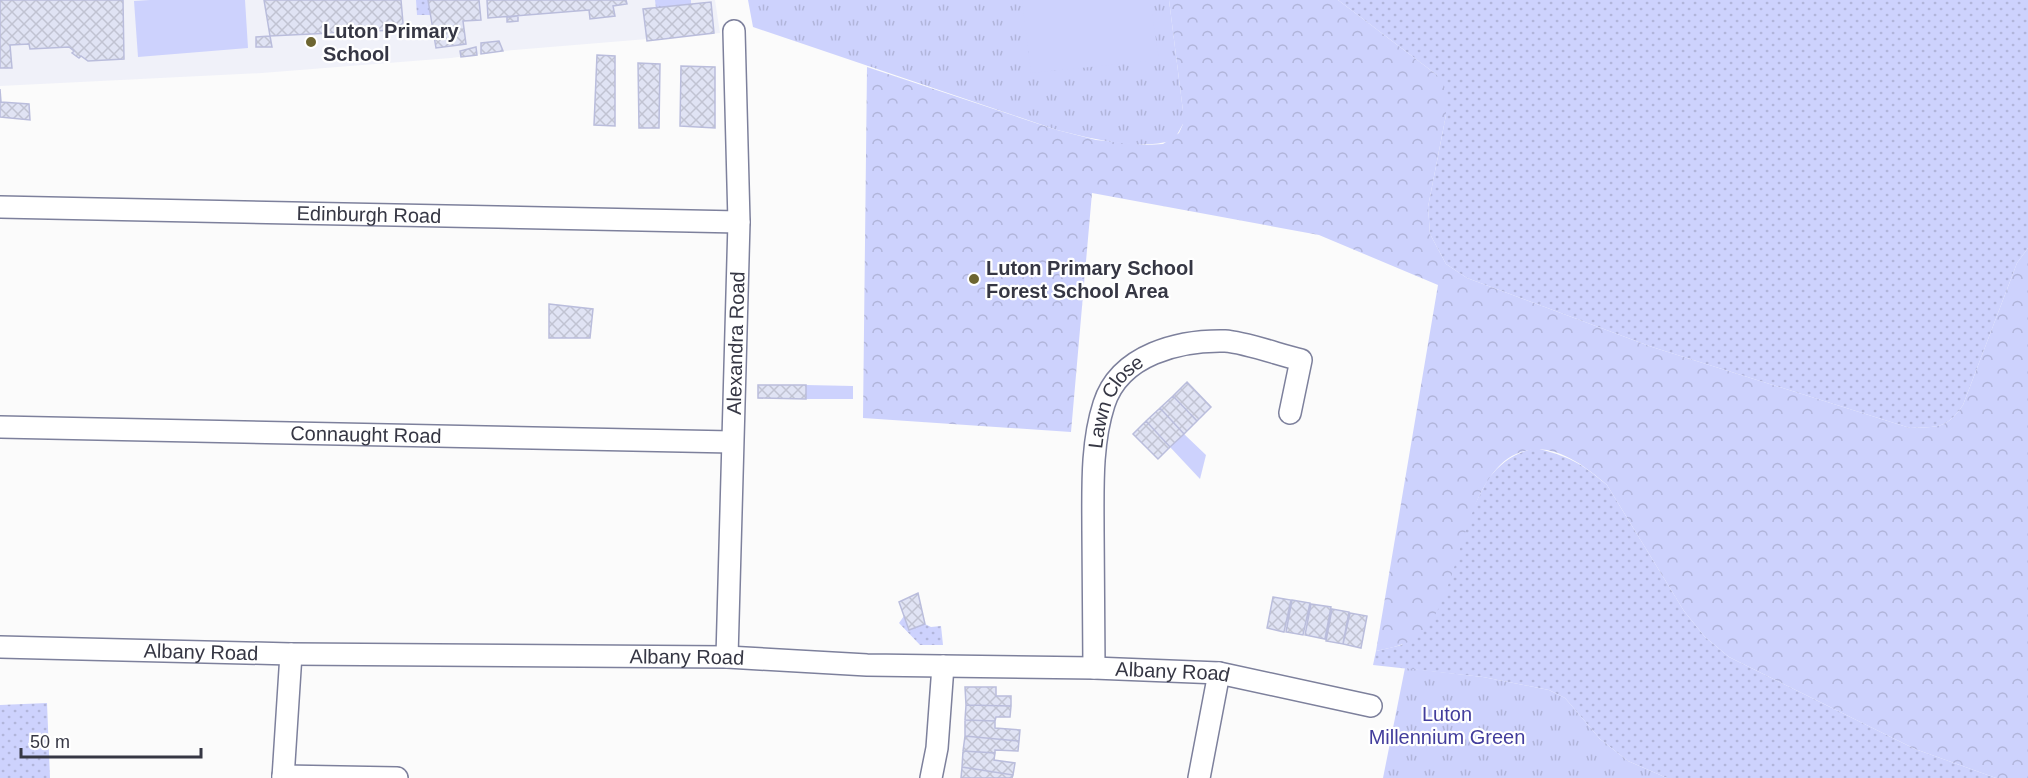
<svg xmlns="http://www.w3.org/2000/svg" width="2028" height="778" font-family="Helvetica,sans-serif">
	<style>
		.built { fill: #f0f1f9 }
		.grass { fill: url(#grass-dots) }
		.forest { fill: url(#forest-crowns) }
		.park { fill: url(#park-tufts) }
		.garden { fill: #cdd2fd }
		.building { fill: url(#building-cross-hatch); stroke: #babddc; stroke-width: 1.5 }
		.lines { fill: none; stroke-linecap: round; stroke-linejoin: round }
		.street-casing { stroke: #7d809c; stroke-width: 24 }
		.street { stroke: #fff; stroke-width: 21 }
		.poi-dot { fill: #6d6531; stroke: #fff; stroke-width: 2 }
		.labels { text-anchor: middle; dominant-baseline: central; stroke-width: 4.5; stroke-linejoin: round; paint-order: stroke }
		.poi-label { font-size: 20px; font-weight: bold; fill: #363744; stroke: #fff; text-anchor: start }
		.street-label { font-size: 20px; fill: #363744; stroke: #fff }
		.park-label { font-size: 20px; fill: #423d9c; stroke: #fff }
	</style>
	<defs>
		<pattern id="grass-dots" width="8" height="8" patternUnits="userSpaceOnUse" patternTransform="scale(1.5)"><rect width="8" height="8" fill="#cdd2fd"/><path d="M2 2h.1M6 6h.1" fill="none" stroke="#b1b5da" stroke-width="1.8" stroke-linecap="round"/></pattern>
		<pattern id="forest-crowns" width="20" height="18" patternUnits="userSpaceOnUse" patternTransform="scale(1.5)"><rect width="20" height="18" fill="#cdd2fd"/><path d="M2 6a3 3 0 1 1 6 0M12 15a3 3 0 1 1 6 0" fill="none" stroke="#b1b5da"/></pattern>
		<pattern id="park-tufts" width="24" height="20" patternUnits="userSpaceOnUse" patternTransform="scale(1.5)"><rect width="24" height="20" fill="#cdd2fd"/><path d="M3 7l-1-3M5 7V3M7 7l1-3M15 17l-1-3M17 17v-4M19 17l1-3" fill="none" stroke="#b1b5da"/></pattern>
		<pattern id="building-cross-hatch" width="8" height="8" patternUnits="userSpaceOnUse" patternTransform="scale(1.5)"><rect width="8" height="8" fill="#e0e3f4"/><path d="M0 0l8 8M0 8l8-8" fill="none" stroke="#c1c3d2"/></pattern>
	</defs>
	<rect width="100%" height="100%" fill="#fbfbfb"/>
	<path class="built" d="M 0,0 L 715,0 L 720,33 L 503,51 L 451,58 L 262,73 L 0,86 Z"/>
	<path class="grass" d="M 416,0 L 428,0 L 431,15 L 417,15 Z
		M 1338,0 L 2028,0 L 2028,248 L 2017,263 L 1963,405 C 1947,429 1937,427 1910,428 L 1652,347 L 1467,278 L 1446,264 L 1430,234 L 1428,207 L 1446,115 L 1437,75 Z
		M 1536,448 C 1569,457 1580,462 1607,485 L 1684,611 L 1705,637 L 1729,657 L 1915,749 L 1996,778 L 1667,778 L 1628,761 L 1600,739 L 1565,698 L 1549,690 L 1483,677 L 1373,665 L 1376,651 L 1402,645 L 1488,479 C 1502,462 1514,453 1536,448 Z
		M 904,616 L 909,630 L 925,624 L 931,627 L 941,626 L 943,645 L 920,645 L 899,623 Z
		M 47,703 L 50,778 L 0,778 L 0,705 Z"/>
	<path class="forest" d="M 1169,0 L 1338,0 L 1437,75 L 1446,91 L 1446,115 L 1428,207 L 1430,234 L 1446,264 L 1467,278 L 1652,347 L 1910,428 C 1937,427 1947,429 1963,405 L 2017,263 L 2028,248 L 2028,778 L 1996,778 L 1915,749 L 1729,657 L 1705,637 L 1684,611 L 1607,485 C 1585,466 1555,443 1525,451 C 1464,465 1463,586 1425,630 C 1413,644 1394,647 1376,651 L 1438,285 L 1319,235 L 1092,193 L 1071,432 L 863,418 L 867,67 L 1057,130 L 1096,140 L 1147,145 L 1163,144 L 1179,133 L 1183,124 L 1183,111 Z"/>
	<path class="park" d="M 655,0 L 691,0 L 691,4 L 656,8 Z
		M 748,0 L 1169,0 L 1183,111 L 1183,124 L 1174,140 C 1137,151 1094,139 1057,130 L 753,27 Z
		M 1405,668 L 1483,677 L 1549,690 L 1565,698 L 1600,739 L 1628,761 L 1667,778 L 1383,778 Z"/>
	<path class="garden" d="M 150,0 L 245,0 L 248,48 L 138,57 L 134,1 Z
		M 1022,0 L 1150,0 L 1159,60 L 1031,73 Z
		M 806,385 L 853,386 L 853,399 L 806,399 Z
		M 1184,434 L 1206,455 L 1200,479 L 1170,447 Z"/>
	<path class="building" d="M 0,0 L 123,0 L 124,59 L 88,61 L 81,56 L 79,58 L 76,56 L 72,53 L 74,51 L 69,47 L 30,49 L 29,44 L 10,45 L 12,68 L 0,68 Z
		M 264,0 L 401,0 L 403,23 L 395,30 L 270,36 Z
		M 428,0 L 479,0 L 481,20 L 463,21 L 466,44 L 436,48 Z
		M 487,0 L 626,0 L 627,4 L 613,6 L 615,16 L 590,19 L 589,10 L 488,18 Z
		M 711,2 L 714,33 L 647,41 L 643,9 Z
		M 518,16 L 518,21 L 507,22 L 507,17 Z
		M 270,36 L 272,47 L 256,47 L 256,37 Z
		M 499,41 L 503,51 L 481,54 L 481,43 Z
		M 476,47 L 477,55 L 461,57 L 460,51 Z
		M 597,55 L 615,56 L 615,126 L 594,125 Z
		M 638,63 L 660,64 L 659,128 L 639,128 Z
		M 681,66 L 715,67 L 715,128 L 680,126 Z
		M 0,89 L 1,102 L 29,104 L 30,120 L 0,117 Z
		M 549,304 L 593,309 L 590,338 L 549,338 Z
		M 1187,382 L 1211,407 L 1197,421 L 1173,396 Z
		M 758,385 L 806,385 L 806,399 L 758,398 Z
		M 1173,396 L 1197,421 L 1184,434 L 1160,408 Z
		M 1160,408 L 1184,434 L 1170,447 L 1146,421 Z
		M 1146,421 L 1170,447 L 1158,459 L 1133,434 Z
		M 918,593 L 925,624 L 909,630 L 899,602 Z
		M 1273,597 L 1291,600 L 1284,632 L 1267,628 Z
		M 1292,600 L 1310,603 L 1303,635 L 1286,632 Z
		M 1311,604 L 1331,607 L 1325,639 L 1305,635 Z
		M 1332,609 L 1349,612 L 1343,644 L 1326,641 Z
		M 1350,613 L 1367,616 L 1361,648 L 1343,644 Z
		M 965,687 L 996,687 L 996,696 L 1011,696 L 1011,706 L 966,705 Z
		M 966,705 L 1011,706 L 1010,717 L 996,717 L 995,721 L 965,720 Z
		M 965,720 L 995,721 L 995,728 L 1020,730 L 1019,741 L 965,736 Z
		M 965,736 L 1019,741 L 1018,751 L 995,750 L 995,753 L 963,751 Z
		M 963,751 L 995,753 L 994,760 L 1015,763 L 1013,775 L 962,767 Z
		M 962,767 L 1013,775 L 1012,778 L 961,778 Z"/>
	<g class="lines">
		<g class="street-casing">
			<g id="street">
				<path id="s1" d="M 0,207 L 739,222"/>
				<path id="s2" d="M 0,427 L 732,442"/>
				<path id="s3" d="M 0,647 L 291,654 L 727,657 L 867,665 L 1094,668 L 1219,673 L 1371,706"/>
				<path id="s4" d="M 727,657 L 739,222 L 734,31"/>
				<path id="s5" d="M 1094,668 C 1094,622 1093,577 1093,531 C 1093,489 1091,444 1104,404 C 1120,354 1180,340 1225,341 C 1244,342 1280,355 1301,360 L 1290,413"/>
				<path d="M 283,776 L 397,778"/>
				<path d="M 283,778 L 291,654"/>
				<path d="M 931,778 L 937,748 L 943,666"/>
				<path d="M 1199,778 L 1219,673"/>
			</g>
		</g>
		<use href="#street" class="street"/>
	</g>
	<g class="poi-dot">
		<circle cx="311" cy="42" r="6"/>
		<circle cx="974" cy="279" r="6"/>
	</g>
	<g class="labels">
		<g class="poi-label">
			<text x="323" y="31">Luton Primary<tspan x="323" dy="23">School</tspan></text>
			<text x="986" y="268">Luton Primary School<tspan x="986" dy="23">Forest School Area</tspan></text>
		</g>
		<g class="street-label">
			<text stroke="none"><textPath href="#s1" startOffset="369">Edinburgh Road</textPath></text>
			<text stroke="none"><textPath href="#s4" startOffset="314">Alexandra Road</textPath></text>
			<text stroke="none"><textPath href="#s5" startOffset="272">Lawn Close</textPath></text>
			<text stroke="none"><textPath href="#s2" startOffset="366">Connaught Road</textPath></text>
			<text stroke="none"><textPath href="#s3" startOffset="201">Albany Road</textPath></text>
			<text stroke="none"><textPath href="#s3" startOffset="687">Albany Road</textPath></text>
			<text stroke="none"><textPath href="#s3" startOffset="1173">Albany Road</textPath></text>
		</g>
		<g class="park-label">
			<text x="1447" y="714">Luton<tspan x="1447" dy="23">Millennium Green</tspan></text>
		</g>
	</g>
	<path d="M21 748v9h180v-9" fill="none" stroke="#363744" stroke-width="3"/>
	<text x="30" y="748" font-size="18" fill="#363744" stroke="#ffffff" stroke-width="4.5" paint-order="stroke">50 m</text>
</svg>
